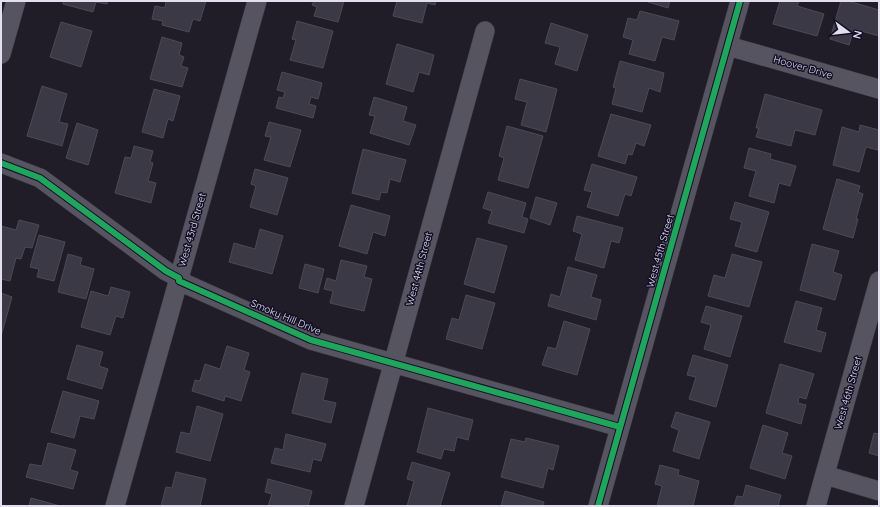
<svg xmlns="http://www.w3.org/2000/svg" width="880" height="507" font-family="Quicksand,sans-serif">
	<style>
		.building { fill: #3c3947; stroke: #4c4a55 }
		.lines { fill: none; stroke-linecap: round; stroke-linejoin: round }
		.street-casing { stroke: #3c3944; stroke-width: 20 }
		.street { stroke: #565460; stroke-width: 19 }
		.cycleway-casing { stroke: #130e25; stroke-width: 8 }
		.cycleway { stroke: #20a55d; stroke-width: 6 }
		.labels { text-anchor: middle; dominant-baseline: central; stroke-width: 3; stroke-linejoin: round; paint-order: stroke }
		.street-label { font-size: 10px; fill: #e1dff0; stroke: #130e25 }
	</style>
	<rect width="100%" height="100%" fill="#201d29"/>
	<path class="building" d="M 63,1 L 108,1 L 107,4 L 96,2 L 93,12 L 63,4 Z
		M 166,1 L 206,1 L 200,21 L 193,19 L 189,32 L 162,25 L 163,21 L 152,19 L 155,6 L 165,8 Z
		M 314,1 L 344,1 L 338,22 L 314,16 L 317,7 L 312,5 Z
		M 397,1 L 436,1 L 435,5 L 427,3 L 422,23 L 393,16 Z
		M 645,1 L 670,1 L 668,8 Z
		M 780,1 L 799,1 L 797,6 L 824,14 L 817,36 L 773,24 Z
		M 841,1 L 848,1 L 879,10 L 879,36 L 854,29 L 849,45 L 830,39 Z
		M 640,11 L 679,21 L 674,40 L 662,37 L 655,61 L 629,54 L 633,40 L 623,37 L 628,18 L 637,20 Z
		M 297,21 L 333,31 L 323,68 L 290,60 L 296,40 L 292,39 Z
		M 61,22 L 92,31 L 81,67 L 50,57 Z
		M 551,23 L 588,35 L 577,71 L 555,64 L 560,47 L 545,43 Z
		M 162,37 L 182,43 L 179,55 L 184,57 L 181,66 L 188,68 L 182,87 L 150,79 Z
		M 397,44 L 434,55 L 429,75 L 419,72 L 413,92 L 386,84 Z
		M 620,61 L 664,73 L 660,92 L 649,88 L 642,112 L 612,104 L 616,88 L 613,87 Z
		M 282,72 L 322,83 L 318,99 L 311,97 L 309,104 L 316,106 L 313,118 L 276,108 L 279,97 L 283,98 L 285,92 L 277,90 Z
		M 520,79 L 557,89 L 546,132 L 521,125 L 527,102 L 515,99 Z
		M 42,86 L 67,94 L 59,122 L 68,124 L 62,146 L 27,136 Z
		M 154,89 L 180,96 L 173,121 L 168,119 L 163,138 L 142,132 Z
		M 765,94 L 822,110 L 815,135 L 795,130 L 791,146 L 756,137 L 759,128 L 756,128 Z
		M 374,97 L 407,107 L 403,121 L 416,125 L 409,145 L 370,133 L 375,116 L 369,115 Z
		M 611,114 L 651,125 L 644,146 L 636,143 L 632,155 L 628,154 L 625,164 L 598,156 Z
		M 269,122 L 301,130 L 290,167 L 264,160 L 271,137 L 265,136 Z
		M 77,123 L 98,130 L 88,165 L 66,158 Z
		M 860,125 L 879,130 L 878,150 L 866,147 L 859,172 L 833,165 L 842,127 L 859,132 Z
		M 507,126 L 543,136 L 528,188 L 498,180 L 504,158 L 499,156 Z
		M 134,146 L 153,151 L 150,162 L 153,163 L 148,181 L 156,183 L 151,203 L 115,193 L 125,157 L 131,158 Z
		M 749,148 L 771,154 L 770,159 L 796,166 L 790,186 L 779,183 L 774,203 L 749,196 L 756,171 L 744,168 Z
		M 363,149 L 406,160 L 400,182 L 390,179 L 387,193 L 381,192 L 379,200 L 352,193 Z
		M 592,164 L 637,177 L 631,196 L 625,194 L 618,216 L 587,207 L 592,192 L 584,190 Z
		M 255,169 L 288,178 L 277,215 L 250,207 L 256,186 L 251,184 Z
		M 837,179 L 860,186 L 858,192 L 863,194 L 856,219 L 858,219 L 853,238 L 823,229 Z
		M 488,192 L 526,203 L 522,217 L 528,219 L 524,233 L 488,223 L 492,211 L 483,208 Z
		M 536,197 L 557,203 L 550,225 L 530,218 Z
		M 735,202 L 769,212 L 757,252 L 735,246 L 742,222 L 730,219 Z
		M 351,205 L 390,216 L 385,236 L 373,232 L 367,254 L 339,246 Z
		M 577,216 L 623,228 L 619,243 L 611,241 L 604,268 L 575,260 L 582,234 L 573,231 Z
		M 19,220 L 39,225 L 32,248 L 25,247 L 21,259 L 16,258 L 10,281 L 1,279 L 1,226 L 16,230 Z
		M 260,229 L 283,236 L 272,274 L 229,262 L 234,243 L 255,249 Z
		M 39,235 L 65,242 L 54,281 L 37,277 L 39,269 L 30,267 Z
		M 477,238 L 507,246 L 494,293 L 464,284 Z
		M 812,244 L 839,251 L 833,272 L 842,275 L 835,300 L 800,290 Z
		M 68,254 L 82,258 L 80,265 L 94,269 L 86,299 L 58,292 Z
		M 732,254 L 762,262 L 749,307 L 708,296 L 714,275 L 725,278 Z
		M 341,260 L 367,266 L 364,277 L 372,279 L 364,311 L 330,303 L 333,291 L 324,289 L 327,278 L 336,281 Z
		M 305,264 L 324,269 L 318,293 L 299,288 Z
		M 568,267 L 597,275 L 591,297 L 601,300 L 596,320 L 548,306 L 551,294 L 560,297 Z
		M 111,287 L 130,292 L 123,318 L 116,316 L 110,335 L 81,327 L 91,291 L 108,296 Z
		M 1,293 L 12,297 L 1,336 Z
		M 466,295 L 495,303 L 482,349 L 446,339 L 452,318 L 459,320 Z
		M 796,301 L 822,308 L 816,330 L 826,333 L 821,352 L 784,342 Z
		M 706,306 L 742,316 L 730,357 L 704,349 L 711,325 L 701,322 Z
		M 564,321 L 590,329 L 577,375 L 542,365 L 548,347 L 556,349 Z
		M 77,345 L 103,352 L 99,366 L 108,369 L 102,389 L 67,379 Z
		M 227,346 L 249,353 L 244,370 L 250,372 L 241,401 L 225,396 L 224,401 L 192,391 L 195,380 L 200,381 L 205,364 L 220,369 Z
		M 693,355 L 728,365 L 716,407 L 689,399 L 696,377 L 687,375 Z
		M 780,364 L 814,374 L 806,399 L 799,397 L 798,403 L 806,405 L 801,424 L 766,413 Z
		M 302,373 L 328,379 L 323,400 L 336,403 L 331,423 L 292,413 Z
		M 63,391 L 99,401 L 94,419 L 80,416 L 74,438 L 51,432 Z
		M 197,406 L 223,414 L 210,461 L 176,452 L 181,432 L 190,434 Z
		M 428,408 L 473,420 L 468,440 L 457,437 L 454,451 L 444,449 L 441,459 L 417,452 Z
		M 676,412 L 710,422 L 699,459 L 673,451 L 679,430 L 671,427 Z
		M 763,425 L 788,433 L 782,453 L 792,456 L 785,479 L 750,468 Z
		M 874,433 L 879,434 L 879,456 L 869,453 Z
		M 286,434 L 326,444 L 321,461 L 313,459 L 310,472 L 271,463 L 275,448 L 283,450 Z
		M 526,438 L 559,446 L 553,470 L 548,468 L 543,488 L 501,477 L 511,439 L 525,442 Z
		M 48,443 L 76,450 L 70,470 L 78,472 L 73,489 L 26,477 L 30,464 L 42,466 Z
		M 412,462 L 450,473 L 440,506 L 407,506 L 414,481 L 407,479 Z
		M 660,465 L 679,470 L 678,475 L 699,481 L 693,506 L 657,506 L 662,486 L 655,484 Z
		M 176,472 L 206,479 L 200,506 L 161,506 L 166,487 L 172,488 Z
		M 268,479 L 312,491 L 308,506 L 268,506 L 272,494 L 265,492 Z
		M 746,485 L 781,495 L 778,506 L 734,506 L 737,496 L 743,497 Z
		M 505,491 L 544,502 L 543,506 L 501,506 Z
		M 31,498 L 60,506 L 29,506 Z"/>
	<g class="lines">
		<g class="street-casing">
			<path id="street" d="M 728,46 L 879,89
				M 1,54 L 16,1
				M 1,163 L 40,178 L 166,271 L 179,278 L 179,281 L 311,340 L 620,427
				M 825,475 L 879,491
				M 115,506 L 257,1
				M 354,506 L 485,31
				M 598,506 L 740,1
				M 816,506 L 879,281"/>
		</g>
		<use href="#street" class="street"/>
		<g class="cycleway-casing">
			<path id="cycleway" d="M 1,163 L 40,178 L 166,271 L 179,278 L 179,281 L 311,340 L 620,427
				M 598,506 L 740,1"/>
		</g>
		<use href="#cycleway" class="cycleway"/>
	</g>
	<g class="labels">
		<g class="street-label">
			<text transform="translate(803 67) rotate(16)">Hoover Drive</text>
			<text transform="translate(192 230) rotate(-74)">West 43rd Street</text>
			<text transform="translate(660 251) rotate(-74)">West 45th Street</text>
			<text transform="translate(419 269) rotate(-75)">West 44th Street</text>
			<text transform="translate(286 317) rotate(23)">Smoky Hill Drive</text>
			<text transform="translate(848 393) rotate(-74)">West 46th Street</text>
		</g>
	</g>
	<rect width="880" height="507" fill="none" stroke="#e1dff0" stroke-width="4"/>
	<g transform="translate(848 32) rotate(105)" stroke="#130e25" stroke-width="3" paint-order="stroke">
	<path d="M0-3L7 15L0 10L-7 15Z" fill="#e1dff0"/>
	<text y="-6" font-size="11" font-weight="bold" text-anchor="middle" fill="#e1dff0">N</text>
	</g>
</svg>
